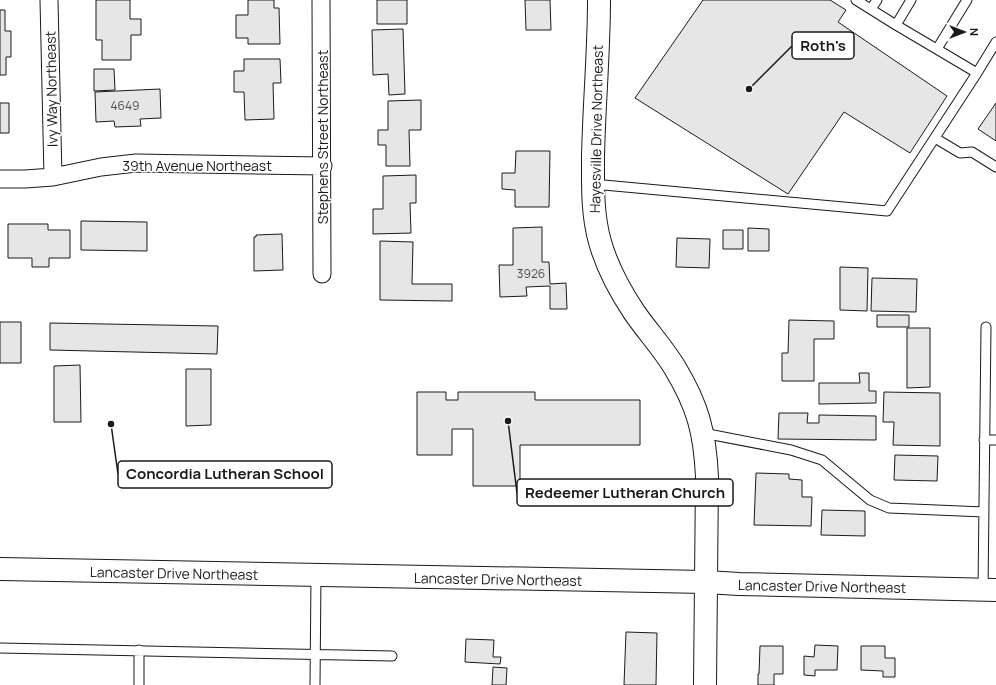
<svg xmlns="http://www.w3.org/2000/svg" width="996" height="685" font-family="Manrope,sans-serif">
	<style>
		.building { fill: #e6e6e6; stroke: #1a1a1a }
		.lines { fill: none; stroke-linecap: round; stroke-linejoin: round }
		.lane-casing { stroke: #1a1a1a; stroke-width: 11 }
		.street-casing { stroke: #1a1a1a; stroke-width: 19 }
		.secondary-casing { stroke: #1a1a1a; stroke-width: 24 }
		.primary-casing { stroke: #1a1a1a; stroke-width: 24 }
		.lane { stroke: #fff; stroke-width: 9 }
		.street { stroke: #fff; stroke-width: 17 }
		.secondary { stroke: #fff; stroke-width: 22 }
		.primary { stroke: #fff; stroke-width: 22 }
		.labels { text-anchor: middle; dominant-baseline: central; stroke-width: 3; stroke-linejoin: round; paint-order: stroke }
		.number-label { font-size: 12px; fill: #4d4d4d }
		.street-label { font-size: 14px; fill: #1a1a1a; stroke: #fff }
		.leader { fill: none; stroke: #1a1a1a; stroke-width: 1.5 }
		.callout-dot { fill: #1a1a1a; stroke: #fff; stroke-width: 1.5 }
		.callout { fill: #fff; stroke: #1a1a1a; stroke-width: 1.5 }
		.callout-label { font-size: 15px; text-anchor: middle; font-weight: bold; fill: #1a1a1a }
	</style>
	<rect width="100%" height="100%" fill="#fff"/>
	<path class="building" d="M 96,0 L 130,0 L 130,19 L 141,19 L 141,35 L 131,35 L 131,60 L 102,60 L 102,40 L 96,40 Z
		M 248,0 L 274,0 L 274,8 L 279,8 L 280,44 L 248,44 L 248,38 L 236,38 L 236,15 L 248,15 Z
		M 377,0 L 407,0 L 407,24 L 377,24 Z
		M 525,0 L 550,0 L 551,30 L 526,30 Z
		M 703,0 L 830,0 L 846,10 L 838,22 L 947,96 L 910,153 L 844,112 L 788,194 L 635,98 Z
		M 0,10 L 5,10 L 5,31 L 11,31 L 11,57 L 6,57 L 6,75 L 0,75 Z
		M 403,29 L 405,94 L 389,95 L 388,74 L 373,75 L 372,30 Z
		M 244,59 L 280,59 L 281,83 L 273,83 L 274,119 L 245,120 L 244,92 L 234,92 L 234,71 L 244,71 Z
		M 94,69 L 114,69 L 115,90 L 94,91 Z
		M 160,89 L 161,118 L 140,119 L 141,126 L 115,127 L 114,121 L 96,122 L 95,92 Z
		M 421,100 L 421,130 L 409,130 L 410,166 L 386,166 L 386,145 L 378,145 L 378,130 L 388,130 L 388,101 Z
		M 0,103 L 9,103 L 9,133 L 0,133 Z
		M 996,103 L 996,141 L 978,129 Z
		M 516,151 L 550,151 L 549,207 L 515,207 L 515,190 L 502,189 L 502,173 L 515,173 Z
		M 416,175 L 416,203 L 410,203 L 411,233 L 373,234 L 373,209 L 383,209 L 383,176 Z
		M 81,221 L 147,222 L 147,251 L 81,250 Z
		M 8,224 L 48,224 L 48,230 L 70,230 L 70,258 L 49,258 L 49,267 L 32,267 L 32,258 L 8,258 Z
		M 542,227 L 542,262 L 549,262 L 550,284 L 566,283 L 567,309 L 550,309 L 550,286 L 526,287 L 527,296 L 500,297 L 499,265 L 513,265 L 513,228 Z
		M 748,228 L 769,229 L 769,251 L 748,251 Z
		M 723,230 L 743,230 L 743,249 L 723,249 Z
		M 282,234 L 283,270 L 254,271 L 254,237 L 256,237 L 256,235 Z
		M 677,238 L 710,239 L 709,268 L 676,267 Z
		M 380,241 L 413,242 L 412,284 L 452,284 L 452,301 L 380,300 Z
		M 840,267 L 868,268 L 867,311 L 840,310 Z
		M 872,278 L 917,279 L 916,312 L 871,311 Z
		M 877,315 L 909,315 L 909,327 L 877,327 Z
		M 789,320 L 834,321 L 834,339 L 814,339 L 814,381 L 782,381 L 782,353 L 788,353 Z
		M 0,322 L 21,322 L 21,363 L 0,363 Z
		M 50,323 L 218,326 L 217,354 L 50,350 Z
		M 907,328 L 930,328 L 930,387 L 907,388 Z
		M 80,365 L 81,422 L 54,422 L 54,366 Z
		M 186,369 L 211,369 L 211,425 L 186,426 Z
		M 859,373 L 869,373 L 869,391 L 876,391 L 876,403 L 819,404 L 819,383 L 860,383 Z
		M 417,392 L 446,392 L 446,400 L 458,400 L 458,392 L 535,392 L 535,400 L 640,400 L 640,445 L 520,445 L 520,486 L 473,486 L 473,429 L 452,429 L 452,455 L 417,455 Z
		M 884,392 L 940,393 L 940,446 L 893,445 L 894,422 L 883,422 Z
		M 779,413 L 808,413 L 807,423 L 819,423 L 819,415 L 876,416 L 876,440 L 778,439 Z
		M 895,455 L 938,456 L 937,481 L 894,480 Z
		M 756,473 L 789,474 L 789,479 L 802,480 L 802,497 L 812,497 L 811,526 L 754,525 Z
		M 822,510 L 865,511 L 865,536 L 821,535 Z
		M 626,632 L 657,633 L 656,685 L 624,685 Z
		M 466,639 L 494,640 L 493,657 L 501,657 L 500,664 L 465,662 Z
		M 815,645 L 838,646 L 837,670 L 815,670 L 815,676 L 804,675 L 804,656 L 814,657 Z
		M 760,646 L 783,646 L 783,674 L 774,674 L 774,685 L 758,685 L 758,674 L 759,674 Z
		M 861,646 L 885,646 L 885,658 L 895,658 L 895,677 L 883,677 L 883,671 L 861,670 Z
		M 493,667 L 507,668 L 506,685 L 492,685 Z"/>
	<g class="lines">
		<g class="lane-casing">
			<path id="lane" d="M 856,0 L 896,25 L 911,0
				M 871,9 L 877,0
				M 937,49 L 967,0
				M 977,73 L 996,42
				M 935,138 L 960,153 L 972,152 L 996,167
				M 593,184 L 887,211 L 977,73 L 896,25
				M 703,433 L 791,450 L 822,460 L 870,500 L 889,508 L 984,512
				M 984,440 L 996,440
				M 983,590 L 986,327
				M 0,648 L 392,656
				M 139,685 L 139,650
				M 315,685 L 316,576"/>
		</g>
		<g class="street-casing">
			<path id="street" d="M 49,0 L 53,177
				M 321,0 L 322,274
				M 0,179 L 25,179 L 53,177 L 101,167 L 136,163 L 323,166"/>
		</g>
		<g class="secondary-casing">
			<path id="secondary" d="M 599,0 C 599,52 594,105 593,157 C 593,185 592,214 600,242 C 607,267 620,291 634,312 C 647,331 663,348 675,368 C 698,406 705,433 707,477 L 705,685"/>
		</g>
		<g class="primary-casing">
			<path id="primary" d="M 0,569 L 706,582 L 739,584 L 996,590"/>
		</g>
		<use href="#lane" class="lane"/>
		<use href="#street" class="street"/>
		<use href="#secondary" class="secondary"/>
		<use href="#primary" class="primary"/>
	</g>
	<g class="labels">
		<g class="number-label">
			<text x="125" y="105">4649</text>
			<text x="531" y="273">3926</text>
		</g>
		<g class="street-label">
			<text transform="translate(51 89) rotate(-91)">Ivy Way Northeast</text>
			<text transform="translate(596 129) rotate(-89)">Hayesville Drive Northeast</text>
			<text transform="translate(322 137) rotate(-90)">Stephens Street Northeast</text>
			<text x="197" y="165">39th Avenue Northeast</text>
			<text transform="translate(174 573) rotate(1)">Lancaster Drive Northeast</text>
			<text transform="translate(498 579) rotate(1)">Lancaster Drive Northeast</text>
			<text transform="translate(822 586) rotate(1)">Lancaster Drive Northeast</text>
		</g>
	</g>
	<path class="leader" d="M749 89L792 46M111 424L118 474M508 421L517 493"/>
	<g class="callout-dot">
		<circle cx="749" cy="89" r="4"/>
		<circle cx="111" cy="424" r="4"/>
		<circle cx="508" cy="421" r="4"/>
	</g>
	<g class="callout">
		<rect x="792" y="32" width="62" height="27" rx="4"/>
		<rect x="118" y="461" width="214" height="27" rx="4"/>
		<rect x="517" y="479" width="216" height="27" rx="4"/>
	</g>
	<g class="callout-label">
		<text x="823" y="51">Roth's</text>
		<text x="225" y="479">Concordia Lutheran School</text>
		<text x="625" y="498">Redeemer Lutheran Church</text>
	</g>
	<g transform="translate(964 32) rotate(90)" stroke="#ffffff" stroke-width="3" paint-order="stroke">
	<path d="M0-3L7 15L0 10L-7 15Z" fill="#1a1a1a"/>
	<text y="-6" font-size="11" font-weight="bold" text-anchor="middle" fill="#1a1a1a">N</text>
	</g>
</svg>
